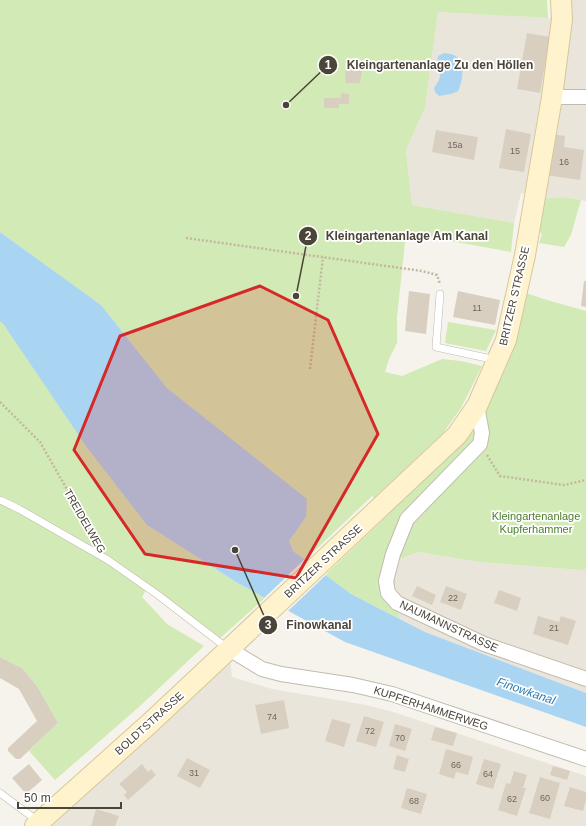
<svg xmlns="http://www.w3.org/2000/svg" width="586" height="826" font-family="Helvetica,sans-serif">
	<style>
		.residential { fill: #eae5da }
		.green { fill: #d2eab5 }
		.water { fill: #a9d4f2 }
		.pier { fill: #f6f3ec }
		.building { fill: #d8cfc1 }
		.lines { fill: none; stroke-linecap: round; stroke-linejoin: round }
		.service-casing { stroke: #c2bbae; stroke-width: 8 }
		.minor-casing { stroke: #c2bbae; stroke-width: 16 }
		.secondary-casing { stroke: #d6c79b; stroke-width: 22 }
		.path { stroke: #c4b79f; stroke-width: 2.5; stroke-dasharray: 2 2; stroke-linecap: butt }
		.service { stroke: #fff; stroke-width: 7 }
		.minor { stroke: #fff; stroke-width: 14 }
		.secondary { stroke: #fff3cd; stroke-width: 20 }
		.marked { fill: #d62828; fill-opacity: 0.2; stroke: #d62828; stroke-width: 3; stroke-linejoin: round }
		.labels { text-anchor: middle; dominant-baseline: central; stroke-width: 3.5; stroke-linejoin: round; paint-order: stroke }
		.number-label { font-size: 9px; fill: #6e675b }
		.street-label { font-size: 11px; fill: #4b4439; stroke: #fff }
		.park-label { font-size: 11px; fill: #4a7f2a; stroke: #fff }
		.water-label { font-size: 12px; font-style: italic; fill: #2e7ab2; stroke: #fff }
		.leader { fill: none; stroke: #4b4439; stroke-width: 1.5 }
		.callout-dot { fill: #4b4439; stroke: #fff; stroke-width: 1.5 }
		.mark-label { font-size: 12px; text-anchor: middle; font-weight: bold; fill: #fff }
		.callout-label { font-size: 12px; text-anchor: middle; font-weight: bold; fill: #4b4439; stroke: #fff; stroke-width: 3.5; stroke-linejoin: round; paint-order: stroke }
	</style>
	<rect width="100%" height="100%" fill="#f6f3ec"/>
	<path class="residential" d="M 569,0 L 586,0 L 586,201 L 563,197 L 552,198 L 521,193 L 514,223 L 412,205 L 406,150 L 425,108 L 438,12 L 570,19 Z
		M 418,552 L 479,562 L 581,570 L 586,569 L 586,693 L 425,632 L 400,619 L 396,607 L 395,577 L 398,560 Z
		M 229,649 L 232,677 L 272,689 L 366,705 L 390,711 L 586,776 L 586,826 L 35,826 Z"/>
	<path class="green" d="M 0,0 L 547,0 L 548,18 L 438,12 L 425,108 L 406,150 L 412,205 L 514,223 L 511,252 L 406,233 L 397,317 L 397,343 L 389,359 L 385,372 L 402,376 L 442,359 L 461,361 L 482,366 L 461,408 L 443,433 L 374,498 L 372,496 L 305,560 L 293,551 L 289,541 L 306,517 L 306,499 L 167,388 L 101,305 L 0,232 Z
		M 542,197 L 552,198 L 563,197 L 581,200 L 571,235 L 564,247 L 539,243 L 542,234 L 535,227 Z
		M 523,292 L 547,300 L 586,311 L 586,569 L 581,570 L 479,562 L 418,552 L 398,560 C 394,580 394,599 400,619 L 351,594 L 325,575 L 389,514 L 389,512 L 480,415 L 505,370 L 515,342 Z
		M 0,321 L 4,325 L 147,525 L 236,582 L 265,598 L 218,640 L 147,588 L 142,597 L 167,624 L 204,646 L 139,707 L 55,780 L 29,751 L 58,723 L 37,686 L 22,668 L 0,657 Z
		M 448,322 L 496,330 L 486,351 L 445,343 Z"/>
	<path class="water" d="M 444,53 C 447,53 451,54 454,55 C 466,62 463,81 458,91 L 451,94 L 439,96 L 435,92 L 434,88 L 439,80 L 440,76 L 437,64 L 438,56 Z
		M 0,232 L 101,305 L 167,388 L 307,499 L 306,517 L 289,541 L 293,551 L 351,594 L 425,632 L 586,693 L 586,727 L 345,642 L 236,582 L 147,525 L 86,446 L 4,325 L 0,321 Z"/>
	<path class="pier" d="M 306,558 L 327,574 L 287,612 L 263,599 Z"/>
	<path class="building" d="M 527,33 L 550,37 L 540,93 L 517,89 Z
		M 347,67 L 354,67 L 354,70 L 362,71 L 360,83 L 346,83 L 345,71 L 347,70 Z
		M 341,93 L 349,94 L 349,104 L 339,104 L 339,108 L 324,108 L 324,98 L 341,98 Z
		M 506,129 L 531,134 L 524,172 L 499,168 Z
		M 436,130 L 478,137 L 474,160 L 432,152 Z
		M 551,134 L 565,136 L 564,147 L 584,150 L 580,180 L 545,175 Z
		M 584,281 L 586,281 L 586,307 L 581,306 Z
		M 409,291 L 430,294 L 426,334 L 405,331 Z
		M 458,291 L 500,300 L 495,325 L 453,317 Z
		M 417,586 L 436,595 L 432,605 L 412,596 Z
		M 446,586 L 467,594 L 461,610 L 440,602 Z
		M 499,590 L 521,598 L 517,611 L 494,603 Z
		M 538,616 L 559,622 L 561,616 L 576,621 L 568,645 L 533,634 Z
		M 0,657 L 22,668 L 37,686 L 58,723 L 20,759 L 16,759 L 8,751 L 8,748 L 37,721 L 19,689 L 0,678 Z
		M 284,700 L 289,728 L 261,734 L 255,705 Z
		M 364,716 L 384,722 L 376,747 L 356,741 Z
		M 332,719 L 351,724 L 344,747 L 325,741 Z
		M 395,724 L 412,729 L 405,751 L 389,746 Z
		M 435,727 L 457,733 L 453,746 L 431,740 Z
		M 446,749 L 473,757 L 468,775 L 456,772 L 454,779 L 439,774 Z
		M 397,755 L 409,759 L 405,772 L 393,769 Z
		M 187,758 L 210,770 L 200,788 L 177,776 Z
		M 484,759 L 501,764 L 493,789 L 476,784 Z
		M 29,764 L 42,780 L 26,794 L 12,778 Z
		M 142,764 L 148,772 L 151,769 L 156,775 L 128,800 L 124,795 L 127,792 L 119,784 Z
		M 553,766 L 570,771 L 567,780 L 550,775 Z
		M 514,771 L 527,775 L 523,788 L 526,788 L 517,816 L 498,810 L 506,783 L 510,784 Z
		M 540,777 L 560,783 L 550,819 L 529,813 Z
		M 570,787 L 586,792 L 586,800 L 583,811 L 564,806 Z
		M 407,788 L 427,794 L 421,814 L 401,808 Z
		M 96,809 L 119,816 L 115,826 L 91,826 Z"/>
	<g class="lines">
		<g class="service-casing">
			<path id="service" d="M 440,294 L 436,347 L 496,360
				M 0,500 L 19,509 L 108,560 L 158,595 L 227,648
				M 0,793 L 39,822"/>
		</g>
		<g class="minor-casing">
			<path id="minor" d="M 552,97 L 586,97
				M 477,406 L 482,433 L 480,444 L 407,519 L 393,554 L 386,581 L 388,593 L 397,603 L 484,644 L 586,679
				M 229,649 L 262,669 L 281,674 L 353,685 L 392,694 L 586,759"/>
		</g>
		<g class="secondary-casing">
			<path id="secondary" d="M 35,826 L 150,723 L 229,649 L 457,435 L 477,406 L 506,340 L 525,255 L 552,97 L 562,19 L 561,0"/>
		</g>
		<path class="path" d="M 186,238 L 422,271 L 437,275 L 440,284
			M 310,369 L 323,257
			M 0,402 L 40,442 L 97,542
			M 487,455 L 500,476 L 564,485 L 586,480"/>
		<use href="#service" class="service"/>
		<use href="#minor" class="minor"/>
		<use href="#secondary" class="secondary"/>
	</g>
	<path class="marked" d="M 260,286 L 328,320 L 378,434 L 296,578 L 145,554 L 74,450 L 120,336 Z"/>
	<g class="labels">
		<g class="number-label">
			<text x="455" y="145">15a</text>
			<text x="515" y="151">15</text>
			<text x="564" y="162">16</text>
			<text x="477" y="308">11</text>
			<text x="453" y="598">22</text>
			<text x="554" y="628">21</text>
			<text x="272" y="717">74</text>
			<text x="370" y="731">72</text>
			<text x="400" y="738">70</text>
			<text x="456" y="765">66</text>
			<text x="194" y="773">31</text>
			<text x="488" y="774">64</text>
			<text x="545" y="798">60</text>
			<text x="512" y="799">62</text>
			<text x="414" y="801">68</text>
		</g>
		<g class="street-label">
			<text transform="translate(514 296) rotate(-77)">BRITZER STRASSE</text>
			<text transform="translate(85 521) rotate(60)">TREIDELWEG</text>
			<text transform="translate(323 561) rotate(-43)">BRITZER STRASSE</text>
			<text transform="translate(449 626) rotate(25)">NAUMANNSTRASSE</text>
			<text transform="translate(431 708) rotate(18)">KUPFERHAMMERWEG</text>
			<text transform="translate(149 723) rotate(-42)">BOLDTSTRASSE</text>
		</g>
		<g class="park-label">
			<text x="536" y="516">Kleingartenanlage<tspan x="536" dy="13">Kupferhammer</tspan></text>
		</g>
		<g class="water-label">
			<text transform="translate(526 691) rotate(19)">Finowkanal</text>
		</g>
	</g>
	<path class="leader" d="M286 105L328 65M296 296L308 236M235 550L268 625"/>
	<g class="callout-dot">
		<circle cx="286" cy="105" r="4"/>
		<circle cx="296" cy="296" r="4"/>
		<circle cx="235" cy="550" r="4"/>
		<circle cx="328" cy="65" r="10"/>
		<circle cx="308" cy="236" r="10"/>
		<circle cx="268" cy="625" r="10"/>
	</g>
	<g class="mark-label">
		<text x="328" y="69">1</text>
		<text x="308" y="240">2</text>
		<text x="268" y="629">3</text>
	</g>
	<g class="callout-label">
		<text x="440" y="69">Kleingartenanlage Zu den Höllen</text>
		<text x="407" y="240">Kleingartenanlage Am Kanal</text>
		<text x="319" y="629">Finowkanal</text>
	</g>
	<path d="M18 802v6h103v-6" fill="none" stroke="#4b4439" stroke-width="2"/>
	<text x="24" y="802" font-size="12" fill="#4b4439" stroke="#ffffff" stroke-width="3" paint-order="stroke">50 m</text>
</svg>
